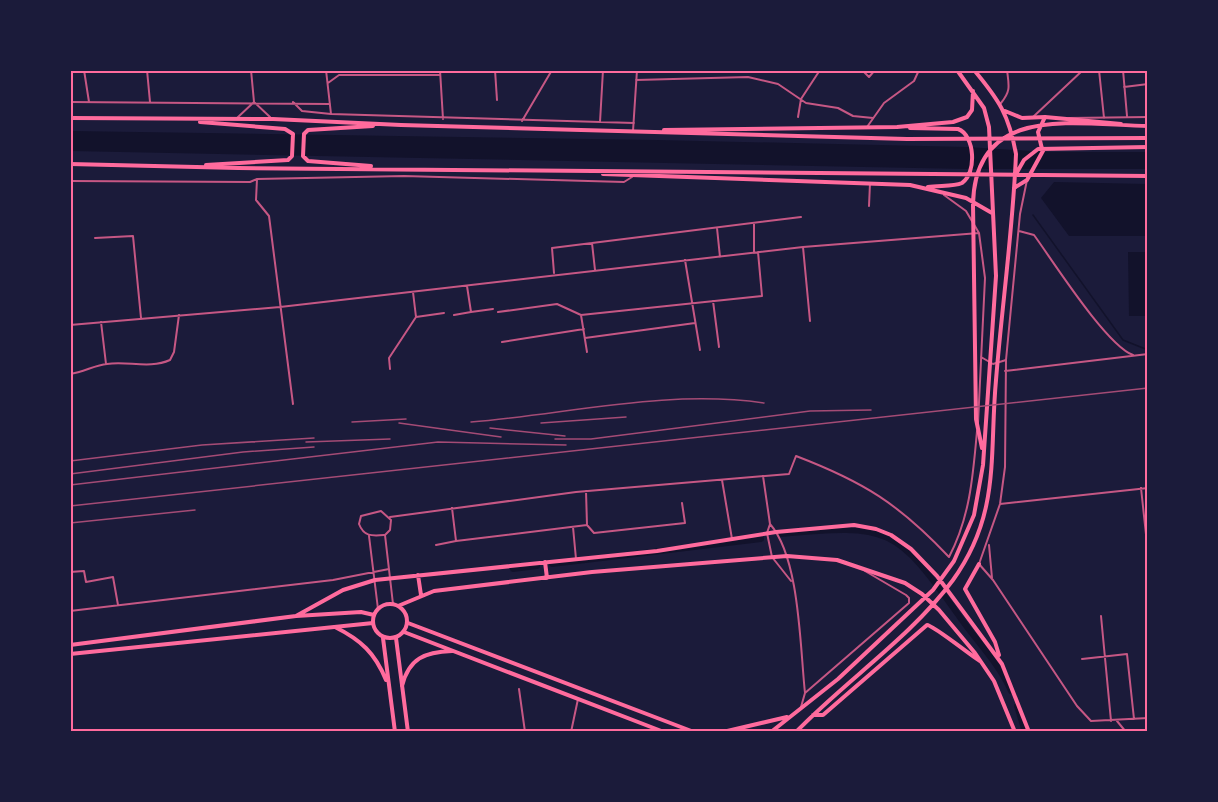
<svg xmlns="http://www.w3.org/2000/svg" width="1218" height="802" font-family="'Alegreya Sans',sans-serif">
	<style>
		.water { fill: #12122b }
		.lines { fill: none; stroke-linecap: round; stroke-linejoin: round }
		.stream { stroke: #12122b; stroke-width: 1.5 }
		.canal { stroke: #12122b; stroke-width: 6 }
		.minor { stroke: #c65784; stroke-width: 2 }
		.secondary { stroke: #ff6b9d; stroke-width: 4 }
		.primary { stroke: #ff6b9d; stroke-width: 4 }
		.rail { stroke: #a44b75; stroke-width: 1.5 }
		.neatline { fill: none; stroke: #ff6b9d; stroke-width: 2 }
	</style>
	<rect width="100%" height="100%" fill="#1b1b3a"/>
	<path class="water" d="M 71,131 L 657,140 L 967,147 L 1047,152 L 1147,152 L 1148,169 L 967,169 L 71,151 Z
		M 1054,182 L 1147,184 L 1147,236 L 1069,236 L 1041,198 Z
		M 1128,252 L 1147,252 L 1147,316 L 1129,316 Z"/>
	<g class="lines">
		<path class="stream" d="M 1033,215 L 1123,340 L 1148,350"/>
		<path class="canal" d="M 781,534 C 890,524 896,527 959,616 C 977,642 998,662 1011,691
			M 552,564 L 761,539
			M 513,569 L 537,566
			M 1017,706 L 1025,732"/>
		<path class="minor" d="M 84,70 L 89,102
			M 147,70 L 150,102
			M 251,70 L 254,102 L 270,117
			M 326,70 L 331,114
			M 440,70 L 443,119
			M 495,70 L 497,100
			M 862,70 L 869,77 L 875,70
			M 1099,70 L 1104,118
			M 1123,70 L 1127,116
			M 636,80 L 748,77 L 778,84 L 806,103 L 838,108 L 853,116 L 873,118
			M 328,83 L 339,75 L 440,75
			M 1124,87 L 1148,84
			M 70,102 L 330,104
			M 293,102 L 302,111 L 331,114 L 634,123
			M 1001,103 C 1011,91 1009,86 1007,70
			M 798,117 L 801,99 L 820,70
			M 1033,117 L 1083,70
			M 237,118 L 254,102
			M 1069,118 L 1148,117
			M 522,121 L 552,70
			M 600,122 L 603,70
			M 867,127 L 884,103 L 914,81 L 919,70
			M 633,131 L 637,70
			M 257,179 L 404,176 L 624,182 L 632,177
			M 1027,180 L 1020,214 L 1006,360 L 1005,467 L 1000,504 L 979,564 L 993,580 L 1077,706 L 1091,721 L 1148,718
			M 70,181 L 250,182 L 257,179 L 256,200 L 269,216 L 293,404
			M 944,195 L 966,211 L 979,233 L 985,278 L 978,423
			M 869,206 L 870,183
			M 717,228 L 720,257
			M 1019,231 L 1034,235 C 1053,261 1106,345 1133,355
			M 95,238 L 133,236 L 141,318
			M 592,243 L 595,270
			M 803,247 L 810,321
			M 754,253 L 754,223
			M 685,260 L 700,350
			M 554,273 L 552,248 L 801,217
			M 467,286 L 471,312 L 493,309
			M 713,301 L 719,347
			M 498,312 L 557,304 L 581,315 L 762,296 L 758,252
			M 454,315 L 471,312
			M 581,315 L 587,352
			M 416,317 L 444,313
			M 101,322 L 106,364
			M 70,325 L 280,307 L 803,247 L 979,233
			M 585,338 L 695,323
			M 502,342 L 584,329
			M 981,357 L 993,364 L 1006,360
			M 390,369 L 389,358 L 416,317 L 413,292
			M 1005,371 L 1148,354
			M 70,374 C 84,372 95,365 107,364 C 128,361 150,369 170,360 L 174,352 L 179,315
			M 763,476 L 770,524 L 767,533 L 772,557 L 791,581
			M 722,480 L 732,539
			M 1141,488 L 1148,553
			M 586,491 L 587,525
			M 1000,504 L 1148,488
			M 452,508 L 456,541 L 587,525 L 594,533 L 685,523 L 682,503
			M 390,517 L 576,492 L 789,474 L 796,456 C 864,482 899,504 949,557 C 970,517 973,476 977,431
			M 770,524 C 800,558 800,648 805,693 L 801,707
			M 573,527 L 576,559
			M 385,535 C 372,536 364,537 359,524 L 361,516 L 381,511 L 391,520 L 390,530 L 385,535 L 393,604
			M 369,536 L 378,609
			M 436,545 L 456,541
			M 989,545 L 992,578
			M 70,572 L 84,571 L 86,582 L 113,577 L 118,605
			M 70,611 L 333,580 L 389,569
			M 1101,616 L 1111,721
			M 1082,659 L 1127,654 L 1134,719
			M 519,689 L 525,732
			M 805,693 L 909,603 L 909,598 L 906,595 L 865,571
			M 1117,721 L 1126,732
			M 571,732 L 578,699"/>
		<path class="secondary" d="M 408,623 L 694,732
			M 335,627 C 361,640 375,653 386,680
			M 404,632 L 664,732
			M 383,638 L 395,732
			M 396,638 L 408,732
			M 402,686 C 409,658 425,652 452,651"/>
		<path class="primary" d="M 1005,111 L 1022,118 L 1045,117 L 1121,124
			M 70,118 L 273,119 L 401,125 L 907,139 L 1148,138
			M 200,122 L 285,129 L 293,134 L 292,156 L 288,160 L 206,165
			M 910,128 L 958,129 C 975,135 977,173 962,183 C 953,187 938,185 928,187
			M 664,130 L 897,127 L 953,122 L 967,117 L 972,110 L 973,91
			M 1042,149 L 1038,132 L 1045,117
			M 70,164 L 238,168 L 1148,176
			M 371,166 L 308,161 L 303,156 L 304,134 L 308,130 L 373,126
			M 603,174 L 910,185 L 966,198 L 992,213
			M 1016,174 L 1024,160 L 1038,149 L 1148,147
			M 1014,188 L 1027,180 L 1044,149
			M 982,448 L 976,419 L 973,204 C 975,102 1077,125 1148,126
			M 545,562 L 547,578
			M 979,564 L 965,589 L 995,642 L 999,655
			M 418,575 L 421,595
			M373 621a17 17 0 1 1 34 0a17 17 0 1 1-34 0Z
			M 398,606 L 434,591 L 592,572 L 787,556 L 837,560 L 905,583 L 922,594 L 939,610 L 975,653 L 994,681 L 1015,732
			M 296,616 L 343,590 L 375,580 L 657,551 L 776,532 L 854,525 L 876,529 L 891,535 L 911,549 L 937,576 L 1002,664 L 1029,732
			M 70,645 L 296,616 L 361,612 L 374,615
			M 70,654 L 373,623
			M 813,715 L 823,715 L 927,625 C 933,625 970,655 980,661
			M 723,732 L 787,717
			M 771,732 L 838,679 L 933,590 L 954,561 L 974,515 L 983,465 L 996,276 L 989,127 L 984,108 L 957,70
			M 796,732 C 845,681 911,637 953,580 C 1001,513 989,456 996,380 C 1002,305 1013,230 1016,154 C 1009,115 999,100 974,70"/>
		<path class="rail" d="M 352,422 L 406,419
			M 471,422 C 568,414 667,389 764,403
			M 399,423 L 501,437
			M 541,423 L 626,417
			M 490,428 L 565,436
			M 555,439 L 591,439 L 810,411 L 871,410
			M 306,442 L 390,439
			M 70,461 L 202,445 L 314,438
			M 70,474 L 243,452 L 314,447
			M 70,485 L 438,442 L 566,445
			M 70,506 L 1148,388
			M 70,523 L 195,510"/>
	</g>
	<rect width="1218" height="802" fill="none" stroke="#1b1b3a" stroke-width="144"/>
	<rect x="72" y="72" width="1074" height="658" class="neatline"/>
</svg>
